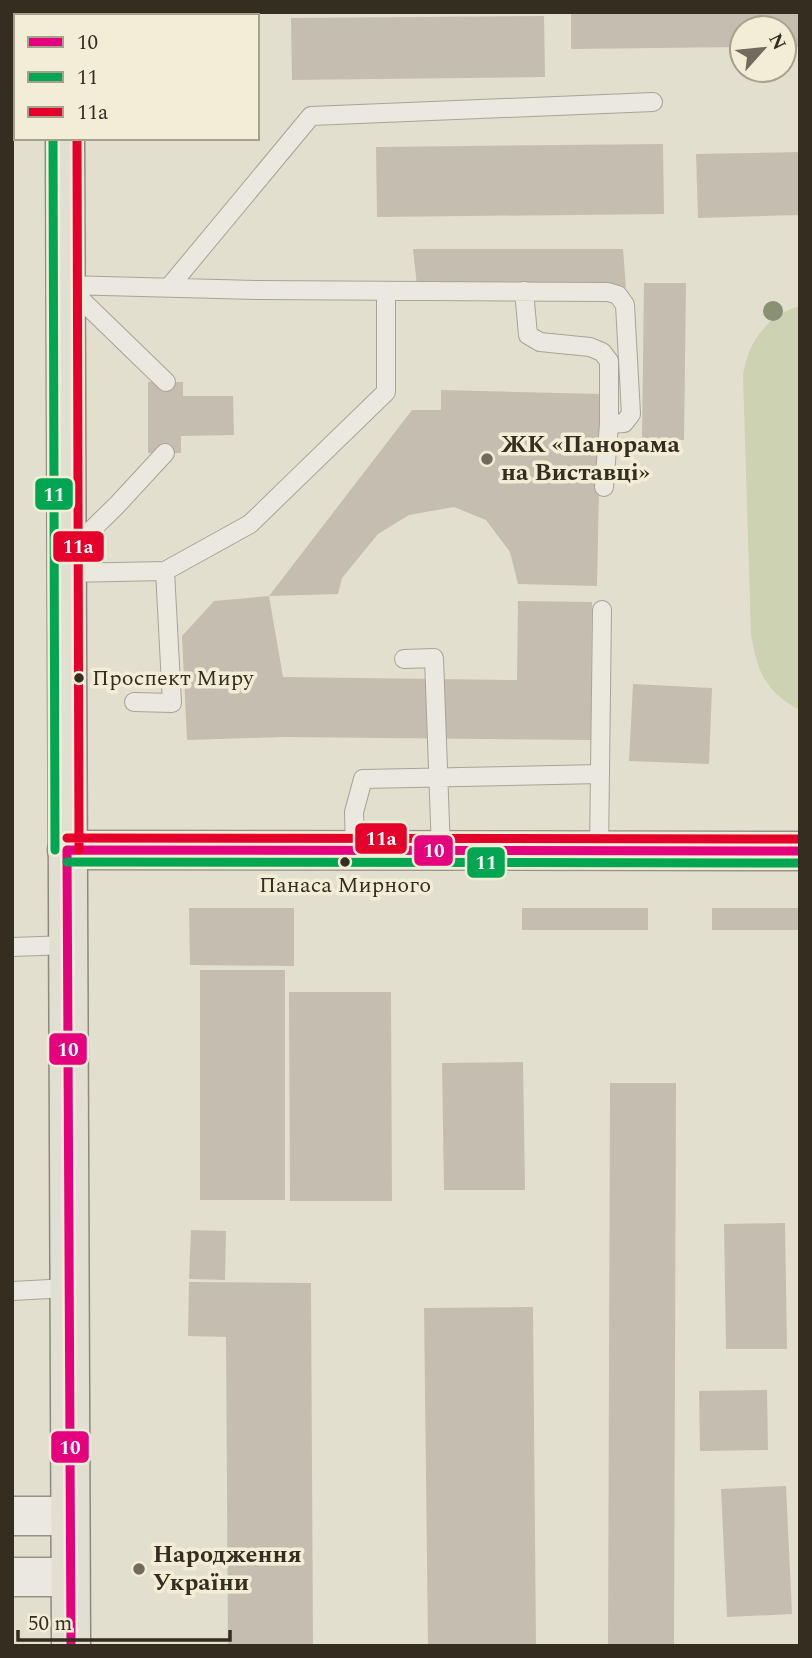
<svg xmlns="http://www.w3.org/2000/svg" width="812" height="1658" font-family="Spectral,serif">
	<style>
		.green { fill: #cdd2b3 }
		.building { fill: #c5beb0 }
		.lines { fill: none; stroke-linecap: round; stroke-linejoin: round }
		.lane-casing { stroke: #a7a497; stroke-width: 20 }
		.secondary-casing { stroke: #979388; stroke-width: 41 }
		.primary-casing { stroke: #8d897e; stroke-width: 41 }
		.lane { stroke: #eae8df; stroke-width: 18 }
		.secondary { stroke: #eae8df; stroke-width: 38 }
		.primary { stroke: #e1dfd2; stroke-width: 38 }
		.bus-1-casing { stroke: #f2edd6; stroke-width: 14 }
		.bus-2-casing { stroke: #f2edd6; stroke-width: 14 }
		.bus-3-casing { stroke: #f2edd6; stroke-width: 14 }
		.bus-1 { stroke: #e5007d; stroke-width: 9 }
		.bus-2 { stroke: #00a651; stroke-width: 9 }
		.bus-3 { stroke: #e4002b; stroke-width: 9 }
		.tree { fill: #899074 }
		.poi-dot { fill: #726b5d; stroke: #f2edd6; stroke-width: 2.5 }
		.bus-dot { fill: #352d20; stroke: #f2edd6; stroke-width: 2.5 }
		.labels { text-anchor: middle; dominant-baseline: central; stroke-width: 7; stroke-linejoin: round; paint-order: stroke }
		.bus-label { font-size: 22px; fill: #352d20; stroke: #f2edd6; text-anchor: start }
		.poi-label { font-size: 24px; font-weight: bold; fill: #352d20; stroke: #f2edd6; text-anchor: start }
		.line-badge { stroke: #f2edd6; stroke-width: 2.5 }
		.badge-label { font-size: 19px; text-anchor: middle; font-weight: bold; fill: #fff }
	</style>
	<rect width="100%" height="100%" fill="#e2dfcf"/>
	<path class="green" d="M 800,306 L 800,710 C 765,692 757,671 751,634 L 743,376 C 747,343 767,315 800,306 Z"/>
	<path class="building" d="M 571,12 L 800,12 L 800,47 L 784,47 L 784,28 L 742,28 L 742,47 L 571,49 Z
		M 544,16 L 545,77 L 292,80 L 291,18 Z
		M 663,144 L 664,214 L 377,217 L 376,147 Z
		M 800,152 L 800,215 L 698,218 L 696,154 Z
		M 413,249 L 623,249 L 626,288 L 417,286 Z
		M 644,283 L 686,283 L 684,440 L 642,440 Z
		M 148,382 L 183,382 L 183,396 L 233,396 L 234,435 L 181,436 L 181,453 L 148,453 Z
		M 441,390 L 601,394 L 597,586 L 518,584 L 510,552 L 486,520 L 454,507 L 409,515 L 378,534 L 342,578 L 338,594 L 269,596 L 283,677 L 517,680 L 518,601 L 592,602 L 591,740 L 283,737 L 187,740 L 182,636 L 214,601 L 269,596 L 412,410 L 441,410 Z
		M 633,684 L 712,688 L 709,764 L 629,761 Z
		M 189,908 L 294,908 L 294,966 L 190,965 Z
		M 522,908 L 648,908 L 648,930 L 522,930 Z
		M 712,908 L 800,908 L 800,930 L 712,930 Z
		M 200,970 L 285,970 L 285,1200 L 200,1200 Z
		M 289,992 L 391,992 L 392,1201 L 290,1201 Z
		M 523,1062 L 525,1190 L 444,1190 L 442,1063 Z
		M 610,1083 L 676,1083 L 674,1646 L 608,1646 Z
		M 785,1223 L 787,1349 L 726,1349 L 724,1224 Z
		M 191,1230 L 226,1231 L 225,1280 L 189,1279 Z
		M 189,1282 L 311,1283 L 313,1646 L 228,1646 L 226,1337 L 188,1336 Z
		M 533,1307 L 536,1646 L 428,1646 L 424,1308 Z
		M 767,1390 L 768,1450 L 700,1451 L 699,1391 Z
		M 786,1486 L 792,1614 L 727,1617 L 721,1489 Z"/>
	<g class="lines">
		<g class="lane-casing">
			<path id="lane" d="M 65,285 L 257,290 L 608,292 L 618,295 L 625,305 L 631,414 L 624,423 L 609,424 L 604,487
				M 170,286 L 311,116 L 653,102
				M 68,287 L 166,382
				M 524,291 L 528,335 L 540,342 L 590,347 L 602,352 L 609,361 L 609,424
				M 68,553 L 117,505 L 165,453
				M 66,573 L 165,571 L 250,524 L 386,392 L 386,291
				M 404,659 L 434,658 L 441,851
				M 134,702 L 172,703 L 165,571
				M 355,851 L 354,812 L 363,779 L 600,774
				M 599,851 L 602,610
				M 12,947 L 68,945
				M 12,1291 L 69,1288"/>
		</g>
		<g class="secondary-casing">
			<path id="secondary" d="M 67,850 L 800,851
				M 12,1516 L 70,1516
				M 12,1577 L 70,1577"/>
		</g>
		<g class="primary-casing">
			<path id="primary" d="M 64,12 L 64,16
				M 65,138 L 71,1646"/>
		</g>
		<use href="#lane" class="lane"/>
		<use href="#secondary" class="secondary"/>
		<use href="#primary" class="primary"/>
		<g class="bus-1-casing">
			<path id="bus-1" d="M 67,850 L 71,1646
				M 67,850 L 800,851"/>
		</g>
		<g class="bus-2-casing">
			<path id="bus-2" d="M 53,138 L 55,850
				M 67,862 L 800,863"/>
		</g>
		<g class="bus-3-casing">
			<path id="bus-3" d="M 77,138 L 79,850
				M 67,838 L 800,839"/>
		</g>
		<use href="#bus-1" class="bus-1"/>
		<use href="#bus-2" class="bus-2"/>
		<use href="#bus-3" class="bus-3"/>
	</g>
	<circle class="tree" cx="773" cy="311" r="10"/>
	<g class="poi-dot">
		<circle cx="487" cy="459" r="7"/>
		<circle cx="139" cy="1569" r="7"/>
	</g>
	<g class="bus-dot">
		<circle cx="79" cy="678" r="6"/>
		<circle cx="345" cy="862" r="6"/>
	</g>
	<g class="labels">
		<g class="bus-label">
			<text x="92" y="678">Проспект Миру</text>
			<text x="345" y="885" text-anchor="middle">Панаса Мирного</text>
		</g>
		<g class="poi-label">
			<text x="501" y="445">ЖК «Панорама<tspan x="501" dy="28">на Виставці»</tspan></text>
			<text x="153" y="1555">Народження<tspan x="153" dy="28">України</tspan></text>
		</g>
	</g>
	<g class="line-badge">
		<rect x="34" y="477" width="40" height="34" rx="7" fill="#00a651"/>
		<rect x="52" y="530" width="53" height="33" rx="7" fill="#e4002b"/>
		<rect x="354" y="822" width="54" height="33" rx="7" fill="#e4002b"/>
		<rect x="413" y="834" width="41" height="33" rx="7" fill="#e5007d"/>
		<rect x="466" y="846" width="40" height="33" rx="7" fill="#00a651"/>
		<rect x="48" y="1032" width="40" height="34" rx="7" fill="#e5007d"/>
		<rect x="50" y="1430" width="40" height="34" rx="7" fill="#e5007d"/>
	</g>
	<g class="badge-label">
		<text x="54" y="501">11</text>
		<text x="78" y="553">11а</text>
		<text x="381" y="845">11а</text>
		<text x="434" y="857">10</text>
		<text x="486" y="869">11</text>
		<text x="68" y="1056">10</text>
		<text x="70" y="1454">10</text>
	</g>
	<rect width="812" height="1658" fill="none" stroke="#352d20" stroke-width="28"/>
	<rect x="14" y="14" width="245" height="126" fill="#f2edd6" stroke="#a6a08d" stroke-width="2"/>
	<rect x="28" y="37" width="35" height="10" fill="#e5007d" stroke="#a6a08d" stroke-width="2"/>
	<text x="77" y="49" font-size="21" fill="#352d20">10</text>
	<rect x="28" y="72" width="35" height="10" fill="#00a651" stroke="#a6a08d" stroke-width="2"/>
	<text x="77" y="84" font-size="21" fill="#352d20">11</text>
	<rect x="28" y="107" width="35" height="10" fill="#e4002b" stroke="#a6a08d" stroke-width="2"/>
	<text x="77" y="119" font-size="21" fill="#352d20">11а</text>
	<g transform="translate(763 49) rotate(63)"><circle r="33" fill="#f2edd6" stroke="#a6a08d" stroke-width="2"/>
	<path d="M0-5L12 26L0 18L-12 26Z" fill="#726b5d"/>
	<text y="-10" font-size="19" font-weight="bold" text-anchor="middle" fill="#352d20">N</text>
	</g>
	<path d="M18 1630v10h212v-10" fill="none" stroke="#352d20" stroke-width="3.5"/>
	<text x="28" y="1630" font-size="21" fill="#352d20" stroke="#f2edd6" stroke-width="5" paint-order="stroke">50 m</text>
</svg>
